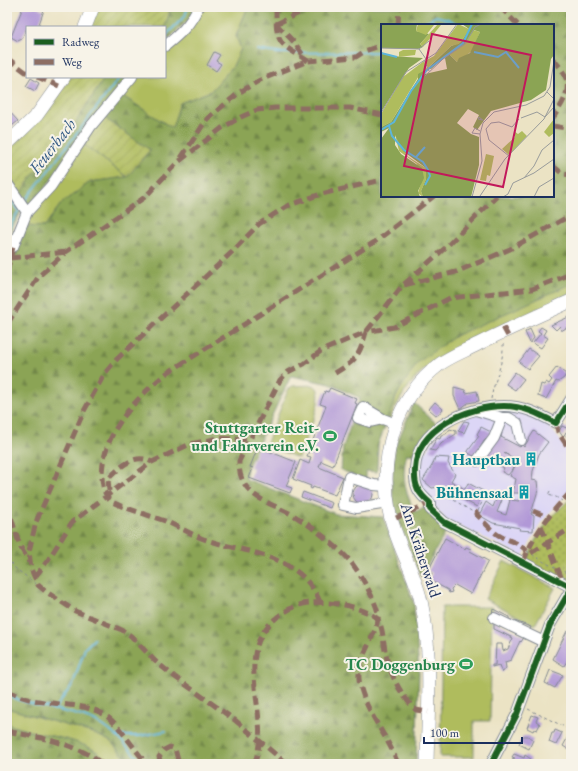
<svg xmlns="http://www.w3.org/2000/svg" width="578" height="771" font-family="'EB Garamond',serif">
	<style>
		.built { fill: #dcd6f6 }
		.grass { fill: #afbc5d; stroke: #65765e }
		.forest { fill: url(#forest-firs); stroke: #536a59; fill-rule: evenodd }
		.park { fill: url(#park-dots); stroke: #65765e }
		.garden { fill: url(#garden-furrows); stroke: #65765e }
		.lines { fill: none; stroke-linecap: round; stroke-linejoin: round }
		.stream { stroke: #5db5da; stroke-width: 2 }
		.building { fill: #b198d7; fill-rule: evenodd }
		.minor-casing { stroke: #838991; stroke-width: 12 }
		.major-casing { stroke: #838991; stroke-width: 14 }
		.path { stroke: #838991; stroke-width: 1; stroke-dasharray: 3 3; stroke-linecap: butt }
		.minor { stroke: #fff; stroke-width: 10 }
		.major { stroke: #fff; stroke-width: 13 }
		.quiet { stroke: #8d6e63; stroke-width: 5; stroke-dasharray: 10 5; stroke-linecap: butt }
		.cycleway-casing { stroke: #f7f3e8; stroke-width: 8 }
		.cycleway { stroke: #1b5e20; stroke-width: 6 }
		.labels { text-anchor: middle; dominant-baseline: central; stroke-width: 4; stroke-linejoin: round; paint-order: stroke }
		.leisure-label { font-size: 16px; font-weight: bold; fill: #27864d; stroke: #f7f3e8; text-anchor: end }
		.culture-label { font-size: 16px; font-weight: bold; fill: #0d838f; stroke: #f7f3e8; text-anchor: end }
		.street-label { font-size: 16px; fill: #1b2f5e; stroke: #f7f3e8 }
		.water-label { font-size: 17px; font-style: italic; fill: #2f5783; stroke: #f7f3e8 }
		.inset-river { fill: none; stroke: #5db5da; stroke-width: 2 }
		.inset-road { fill: none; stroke: #989b9b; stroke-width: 1 }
		.view { fill: #c2185b; fill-opacity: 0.15; stroke: #c2185b; stroke-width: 2 }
		.inset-edge { fill: none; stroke: #1b2f5e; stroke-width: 2 }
	</style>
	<defs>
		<pattern id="forest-firs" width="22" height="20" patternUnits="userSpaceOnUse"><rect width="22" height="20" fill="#8ba454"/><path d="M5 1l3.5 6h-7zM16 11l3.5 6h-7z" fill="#718649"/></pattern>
		<pattern id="park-dots" width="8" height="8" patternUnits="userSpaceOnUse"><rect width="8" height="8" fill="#afbc5d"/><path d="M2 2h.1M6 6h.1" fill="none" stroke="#8e9950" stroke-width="1.8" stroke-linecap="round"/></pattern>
		<pattern id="garden-furrows" width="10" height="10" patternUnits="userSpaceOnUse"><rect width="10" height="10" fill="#afbc5d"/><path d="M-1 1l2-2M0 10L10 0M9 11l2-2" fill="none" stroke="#8e9950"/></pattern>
	</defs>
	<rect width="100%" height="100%" fill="#f7f3e8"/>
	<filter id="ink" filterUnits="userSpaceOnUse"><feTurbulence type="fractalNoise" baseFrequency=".025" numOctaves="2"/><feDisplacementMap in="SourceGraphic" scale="8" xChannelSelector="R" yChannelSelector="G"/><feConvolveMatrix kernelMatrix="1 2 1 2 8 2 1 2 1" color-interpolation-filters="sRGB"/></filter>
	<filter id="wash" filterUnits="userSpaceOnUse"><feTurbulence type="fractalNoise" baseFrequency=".012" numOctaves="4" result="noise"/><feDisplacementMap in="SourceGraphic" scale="16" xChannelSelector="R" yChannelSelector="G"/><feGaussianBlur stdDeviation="0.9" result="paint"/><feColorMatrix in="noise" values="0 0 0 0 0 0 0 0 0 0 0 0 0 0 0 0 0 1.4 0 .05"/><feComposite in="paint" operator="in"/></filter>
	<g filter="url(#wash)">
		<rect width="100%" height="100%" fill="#ebe3c4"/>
		<path class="built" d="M 504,410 L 523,412 L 546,422 L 571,454 L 571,489 L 541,523 L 523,556 L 446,520 L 422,492 L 417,475 L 422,452 L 427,451 L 432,442 L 440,434 L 451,429 L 458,431 L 461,421 L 470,416 Z"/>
		<path class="grass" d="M 200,7 L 248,7 L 236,36 L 241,49 L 233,66 L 211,91 L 180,103 L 172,128 L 121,95 L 135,77 L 165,77 L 165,50 Z
			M 82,143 L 127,177 L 90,182 L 61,204 L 44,227 L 24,226 L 28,213 Z
			M 571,284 L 571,294 C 546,305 521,317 496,328 C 445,352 414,365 390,419 L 387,419 C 394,401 405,374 419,361 C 457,327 524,305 571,284 Z
			M 313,385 L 317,388 C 325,400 303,444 298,458 L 266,445 L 288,390 L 292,386 Z
			M 504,561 L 555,588 L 535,625 L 485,599 Z
			M 442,607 L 492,607 L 490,721 L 474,721 L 474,757 L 440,757 Z
			M 7,708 L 93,733 L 110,741 L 125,757 L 128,764 L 109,764 L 107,761 L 72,741 L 43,735 L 7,724 Z"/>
		<path class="forest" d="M 171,7 L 195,7 L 191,17 L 165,43 L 165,27 Z
			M 248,7 L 571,7 L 571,284 L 457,335 L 418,362 L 397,394 L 378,445 L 377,472 L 366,471 L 366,480 L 341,470 L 343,447 L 360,398 L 330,384 L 291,376 L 247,468 L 246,479 L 336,514 L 383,517 L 414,603 L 419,673 L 416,764 L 128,764 L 125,757 L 110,741 L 93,733 L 7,708 L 7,210 L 15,201 L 22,210 L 8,236 L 20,238 L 24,226 L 44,227 L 61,204 L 90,182 L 127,177 L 150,150 L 103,117 L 121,95 L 172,128 L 180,103 L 211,91 L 233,66 L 241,49 L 236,36 ZM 382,25 L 553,25 L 553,196 L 382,196 Z
			M 105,77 L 129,77 L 36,200 L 26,205 L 20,196 L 34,173 L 50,161 Z
			M 414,403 L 437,424 L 414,455 L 407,454 C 401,474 405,493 415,512 L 424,507 L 447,530 L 421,577 L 397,517 L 393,499 L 392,483 L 395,447 Z
			M 7,724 C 36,737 92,736 109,764 L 7,764 Z"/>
		<path class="park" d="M 571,498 L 571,586 L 527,560 L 535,541 L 550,518 Z"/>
		<path class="garden" d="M 98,7 L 171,7 L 165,27 L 91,27 Z
			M 70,77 L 105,77 L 50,161 L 34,173 L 20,196 L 7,176 L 7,150 C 31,128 55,106 70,77 Z
			M 103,117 L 150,150 L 127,177 L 82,143 Z"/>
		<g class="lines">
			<path class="stream" d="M 420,25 L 436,16 L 448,19 L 459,25
				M 165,36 L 185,16 L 188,7
				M 257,50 L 277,53 L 382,52
				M 9,198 L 19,210
				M 25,201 L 120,77
				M 7,232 L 20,208
				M 7,695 C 36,709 73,709 100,724 C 116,733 131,750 143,764
				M 54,710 L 73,684 L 85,648 L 94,639
				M 116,736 L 139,736 L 166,731"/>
		</g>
		<g id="blocks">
			<path class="building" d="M 23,7 L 36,7 L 44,10 L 38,27 L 27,27 L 22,39 L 18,41 L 11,37 Z
				M 214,52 L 220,55 L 216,61 L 221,64 L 216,71 L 207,65 Z
				M 31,78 L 39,83 L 35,91 L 26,86 Z
				M 8,110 L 18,121 L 7,130 L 7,111 Z
				M 571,316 L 571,325 L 561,331 L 560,326 L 556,330 L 551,325 Z
				M 541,327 L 546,330 L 543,335 L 548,338 L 541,348 L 533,343 L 541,333 L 538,331 Z
				M 530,329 L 534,338 L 530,343 L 525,332 Z
				M 529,349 L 539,356 L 528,369 L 519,362 Z
				M 557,367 L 566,374 L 564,378 L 558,382 L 556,381 L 546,399 L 538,396 L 541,384 L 544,385 L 546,382 L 549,384 L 552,380 L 549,377 Z
				M 515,372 L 524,379 L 515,390 L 506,384 Z
				M 454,387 L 465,390 L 466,393 L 477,391 L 479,401 L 468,403 L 460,409 L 454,396 Z
				M 330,388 L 357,399 L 355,403 L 357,404 L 333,466 L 321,461 L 319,467 L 343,477 L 335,495 L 313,487 L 312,489 L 310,488 L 311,486 L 293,479 L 300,460 L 309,464 L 311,457 L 307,456 L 326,406 L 320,404 L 325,391 L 328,392 Z
				M 435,402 L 443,409 L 437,416 L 429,409 Z
				M 464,421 L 469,422 L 464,433 L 458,431 Z
				M 562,426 L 571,430 L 571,439 L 566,436 L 568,433 L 566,432 L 563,437 L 559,431 Z
				M 481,427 L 493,433 L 489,440 L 486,439 L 484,441 L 479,449 L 481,452 L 476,457 L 468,453 L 468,451 L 479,436 L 477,434 Z
				M 450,429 L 456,431 L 456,434 L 442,443 L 435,451 L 430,450 L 437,438 L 440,439 L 441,436 L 443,436 L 444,434 L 446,434 Z
				M 534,431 L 548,442 L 539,454 L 533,471 L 532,480 L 537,481 L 538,490 L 531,514 L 534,516 L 533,531 L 519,530 L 520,528 L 493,523 L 479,515 L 486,502 L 493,507 L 497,497 L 502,500 L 497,512 L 506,515 L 510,500 L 509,500 L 514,489 L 516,479 L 510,476 L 518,460 L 504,453 L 516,460 L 513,469 L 508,475 L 502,472 L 504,468 L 491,461 L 489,465 L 483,461 L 500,432 L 502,433 L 501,437 L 520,447 L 522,445 L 524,447 ZM 513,493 L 520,493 L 519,501 L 512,500 Z
				M 258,447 L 296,462 L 286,486 L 292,488 L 290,493 L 249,478 L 253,468 L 250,467 Z
				M 435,457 L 449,458 L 448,463 L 455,474 L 451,481 L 465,489 L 468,483 L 483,491 L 477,507 L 452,494 L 455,489 L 448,486 L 432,488 L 423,480 L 433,464 Z
				M353 494a10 10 0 1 1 20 0a10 10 0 1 1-20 0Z
				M 303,492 L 332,503 L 330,508 L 301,497 Z
				M 445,538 L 465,549 L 466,547 L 471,549 L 470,551 L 488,561 L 471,594 L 455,585 L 451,589 L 452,592 L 449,593 L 448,590 L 429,580 L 432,573 L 428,571 Z
				M 493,609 L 509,617 L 509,619 L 531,627 L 529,632 L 492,614 Z
				M 494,621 L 525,636 L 521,642 L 520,641 L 511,660 L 505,662 L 506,668 L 502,673 L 499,665 L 492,667 L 492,665 L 495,665 L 496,644 L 502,644 L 503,651 L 508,649 L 513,638 L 494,629 Z
				M 567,631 L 571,634 L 571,654 L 564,666 L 553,659 Z
				M 550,670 L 563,675 L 555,688 L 545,683 Z
				M 532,715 L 538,717 L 536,721 L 540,724 L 537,730 L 534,729 L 533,731 L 527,728 Z
				M 555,730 L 562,733 L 556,745 L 549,742 L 552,733 L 554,733 Z
				M 523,736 L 528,736 L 533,740 L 529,749 L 519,744 Z
				M 568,737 L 571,739 L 571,751 L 563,746 Z
				M 514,754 L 524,758 L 525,755 L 531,759 L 528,764 L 525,762 L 524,764 L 512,764 L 513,759 L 515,758 L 512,757 Z"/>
		</g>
	</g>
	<g filter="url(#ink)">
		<use href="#blocks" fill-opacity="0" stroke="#838991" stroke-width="1"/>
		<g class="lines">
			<g class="minor-casing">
				<path id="minor" d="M 165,46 C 179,35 191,24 198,7
					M 7,183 L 27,212 L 13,247
					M 27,212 L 51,186 L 91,126 L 132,77
					M 571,399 L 556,423 C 539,414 524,406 504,406 C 468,406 417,428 415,469 C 414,486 418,493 430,503 L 430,509 L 444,522 L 571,587
					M 476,410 L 502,418 L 494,438 L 477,461
					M 502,418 L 509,418 L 517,423 L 521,440
					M 383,419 L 370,422 L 358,418 L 363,407 L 383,419 L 396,424
					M 385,486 L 374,485 L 349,477 L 343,505 L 356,508 L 388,503
					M 494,618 L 544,642
					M 491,764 L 517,714 L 550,625 L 571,589"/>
			</g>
			<g class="major-casing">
				<path id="major" d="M 85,27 L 93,7
					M 7,144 L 37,115 L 64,77
					M 427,764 C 428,710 433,655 421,601 C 414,570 395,542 389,510 C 379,457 395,398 440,364 C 451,356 465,351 478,344 C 508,329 540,315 571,301"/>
			</g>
			<path class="path" d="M 491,399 C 494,380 504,363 503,344
				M 550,491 L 548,495 L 556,497 L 562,501
				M 438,499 L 446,495 L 476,514
				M 478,511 L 483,500
				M 527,551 L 544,562 L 571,575
				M 7,558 L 16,569 L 38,585
				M 528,709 L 571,730"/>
			<use href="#minor" class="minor"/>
			<use href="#major" class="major"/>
			<path class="quiet" d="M 276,7 C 276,44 277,42 308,61
				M 500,7 L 518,25
				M 276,24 L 294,42 L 305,58
				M 276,24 L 312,7
				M 398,25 L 399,7
				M 7,58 L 27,73
				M 553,59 C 575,82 569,94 553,118
				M 37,77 L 59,86
				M 553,126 L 571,129
				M 181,158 L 207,119 L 240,92 L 260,80 L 308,61 L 356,57 L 365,51 L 382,45
				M 553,166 L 563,174 L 571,175
				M 10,258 L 66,252
				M 7,272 L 13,247
				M 404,285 L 456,272 L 510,249 L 571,215
				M 7,324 L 39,276 L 66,252 L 145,197 L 177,163 L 222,128 L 241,117 L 257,110 L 275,108 L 350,108 L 382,115
				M 503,327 L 508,336
				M 335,373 C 357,360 359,356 366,332 L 394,327 L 450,298 L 532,289 L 571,274
				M 556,423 L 558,432 L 571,452
				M 109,491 L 108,479 C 120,467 135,452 152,462
				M 7,504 L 20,546 L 29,562
				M 478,511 L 476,514 C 483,520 492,532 500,536 C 511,542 517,541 527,551
				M 533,511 L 548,517
				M 396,518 L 430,503
				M 541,526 L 563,582
				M 531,553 L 571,528
				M 523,562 C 534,534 550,513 571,492
				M 35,577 L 48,560 L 72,522 L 152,462 L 190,444 L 219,438 L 249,440
				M 320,602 C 299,552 245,554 201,538 C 189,533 177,526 165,521 C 146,514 128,510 110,501 C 104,494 102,485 102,475 C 103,432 135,399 167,373 L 376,241 L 434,196
				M 7,690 C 37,709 79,699 105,715 C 119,724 135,751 147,764
				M 7,731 C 39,738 76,742 102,764
				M 161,764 L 159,757 L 164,750 L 170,747 L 175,749 L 179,764
				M 254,764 C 274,718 230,657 275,619 C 284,611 299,603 311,603 C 332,601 361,606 378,619 C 384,631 383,643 386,655 C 390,674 401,696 416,710 L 428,712
				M 287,764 L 236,721 L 175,677 L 155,661 L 131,636 L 122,630 L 75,611 L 45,591 L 38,585 L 31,569 L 29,551 L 36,522 L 84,411 L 105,373 L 117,359 L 232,252 L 259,224 L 287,206 L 321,194 L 382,180
				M 398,764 C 388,736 367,714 360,685 C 354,662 374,641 378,619 C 381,608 359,572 351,562 C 340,549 313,527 298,518 C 273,502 238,499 239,461 L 280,380 L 288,372 L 304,364 L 321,351 L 366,332 L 402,286 L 445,248 L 497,196"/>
			<g class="cycleway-casing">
				<path id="cycleway" d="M 566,407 L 556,423 C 539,414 524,406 504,406 C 468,406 417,428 415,469 C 414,486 418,493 430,503 L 430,509 L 444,522 L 571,587
					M 491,764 L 517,714 L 550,625 L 571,589"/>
			</g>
			<use href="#cycleway" class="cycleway"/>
		</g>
	</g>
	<defs>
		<g id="stadium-bare" transform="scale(1.08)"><path d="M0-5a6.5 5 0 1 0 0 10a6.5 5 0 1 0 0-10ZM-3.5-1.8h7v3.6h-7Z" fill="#2e9e5b" stroke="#f7f3e8" stroke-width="2.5" paint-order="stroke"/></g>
		<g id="building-bare" transform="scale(1.08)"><path d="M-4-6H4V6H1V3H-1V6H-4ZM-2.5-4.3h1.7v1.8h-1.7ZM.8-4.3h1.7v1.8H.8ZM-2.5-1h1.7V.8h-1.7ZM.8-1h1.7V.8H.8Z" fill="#0f9aa8" stroke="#f7f3e8" stroke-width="2.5" paint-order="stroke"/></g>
	</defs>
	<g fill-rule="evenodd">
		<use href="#stadium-bare" x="330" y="436"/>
		<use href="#building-bare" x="531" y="459"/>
		<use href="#building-bare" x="524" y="492"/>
		<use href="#stadium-bare" x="466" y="664"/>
	</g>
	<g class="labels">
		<g class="leisure-label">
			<text x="319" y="427">Stuttgarter Reit-<tspan x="319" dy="18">und Fahrverein e.V.</tspan></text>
			<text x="455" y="664">TC Doggenburg</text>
		</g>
		<g class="culture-label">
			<text x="520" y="459">Hauptbau</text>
			<text x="513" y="492">Bühnensaal</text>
		</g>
		<g class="street-label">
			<text transform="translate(421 550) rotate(72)">Am Kräherwald</text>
		</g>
		<g class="water-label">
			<text transform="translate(52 146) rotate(-52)">Feuerbach</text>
		</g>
	</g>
	<g transform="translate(381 24)">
		<rect width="173" height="173" fill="#ebe3c4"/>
		<path d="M 92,6 L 99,8 L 91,27 L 76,38 L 68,30 ZM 43,37 L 46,45 L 39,50 L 10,98 L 0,103 L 0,90 L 22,53 ZM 14,110 L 26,132 L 45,144 L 45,155 L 40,167 L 42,173 L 37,169 L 40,159 L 36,140 L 18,127 ZM 105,130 L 113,132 L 109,152 L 106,151 L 105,157 L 99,156 Z" fill="#afbc5d"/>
		<path d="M 0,0 L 36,0 L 35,7 L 48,10 L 39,20 L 42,23 L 37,25 L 0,24 ZM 81,0 L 173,0 L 173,31 L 170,35 L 165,66 L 150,76 L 110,87 L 96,106 L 92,103 L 98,91 L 87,85 L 76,99 L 90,110 L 98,113 L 98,141 L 90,173 L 42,173 L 40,167 L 45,155 L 45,144 L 22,127 L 14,111 L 14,121 L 20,130 L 41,144 L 43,154 L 37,167 L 39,173 L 0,173 L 0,115 L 8,104 L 0,108 L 0,103 L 10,98 L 37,55 L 37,50 L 46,45 L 44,50 L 66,45 L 64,34 L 68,30 L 76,38 L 78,34 L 89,29 L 99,8 L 93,6 L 83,20 L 72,26 L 50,45 L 47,44 L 70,22 L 80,18 L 88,5 ZM 0,28 L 9,32 L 42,34 L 28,44 L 0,88 Z" fill="#8ba454"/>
		<path d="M 133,107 L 137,110 L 141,107 L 146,112 L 128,131 L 121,125 L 134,113 Z" fill="#afbc5d"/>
		<path d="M 37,0 L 51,0 L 53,1 L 45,11 L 35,7 ZM 57,0 L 60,1 L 42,23 L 39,20 ZM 77,0 L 88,5 L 87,8 L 78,20 L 70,22 L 47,44 L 44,37 L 53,32 ZM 22,26 L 35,26 L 34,31 L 18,33 L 18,28 ZM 173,95 L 173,109 L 168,113 L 163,108 Z" fill="#afbc5d"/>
		<path class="inset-river" d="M 93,28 L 117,33 L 125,28 L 138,44M 0,29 L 16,33M 8,102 L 11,112 L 23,126 L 42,138 L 47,146 L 49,152 L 44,161M 0,106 L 13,98 L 30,67 L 46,46 L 82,19 L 91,0M 35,133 L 44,123"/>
		<path class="inset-road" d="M 0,24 L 38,25 L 45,35M 38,25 L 48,17M 43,36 L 48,47M 44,52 L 62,35 L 84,20 L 94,3 L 100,0M 0,89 L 25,48 L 55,29 L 76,0M 164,93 L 173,83M 140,94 L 156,88 L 164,93M 101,96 L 97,95 L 98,93 L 103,97M 99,110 L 91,109 L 94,104 L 99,107M 128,132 L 108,116 L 105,105 L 110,99 L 118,98 L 131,103 L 138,95M 143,154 L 153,142 L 161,126 L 173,116M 99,172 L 124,135 L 163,95 L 173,75 L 166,68M 91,173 L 101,137 L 99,110 L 102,99 L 113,88 L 145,81 L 163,72 L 169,63 L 173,37M 122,173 L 127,170 L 132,159 L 153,149 L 173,135M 153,173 L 158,163 L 173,154"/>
		<path class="view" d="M 51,10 L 150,31 L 122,163 L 23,142 Z"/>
		<rect width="173" height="173" class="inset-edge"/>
	</g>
	<rect width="578" height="771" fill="none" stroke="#f7f3e8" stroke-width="24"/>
	<rect x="26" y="26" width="140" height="52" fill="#f7f3e8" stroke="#9fa5b1"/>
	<rect x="34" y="39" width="20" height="6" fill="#1b5e20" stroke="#9fa5b1"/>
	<text x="62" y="46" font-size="12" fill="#1b2f5e">Radweg</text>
	<rect x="34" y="59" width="20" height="6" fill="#8d6e63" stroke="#9fa5b1"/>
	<text x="62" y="66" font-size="12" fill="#1b2f5e">Weg</text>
	<path d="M424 737v6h98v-6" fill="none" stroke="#1b2f5e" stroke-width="2"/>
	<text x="430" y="737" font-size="12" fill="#1b2f5e" stroke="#f7f3e8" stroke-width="3" paint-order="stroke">100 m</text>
</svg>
